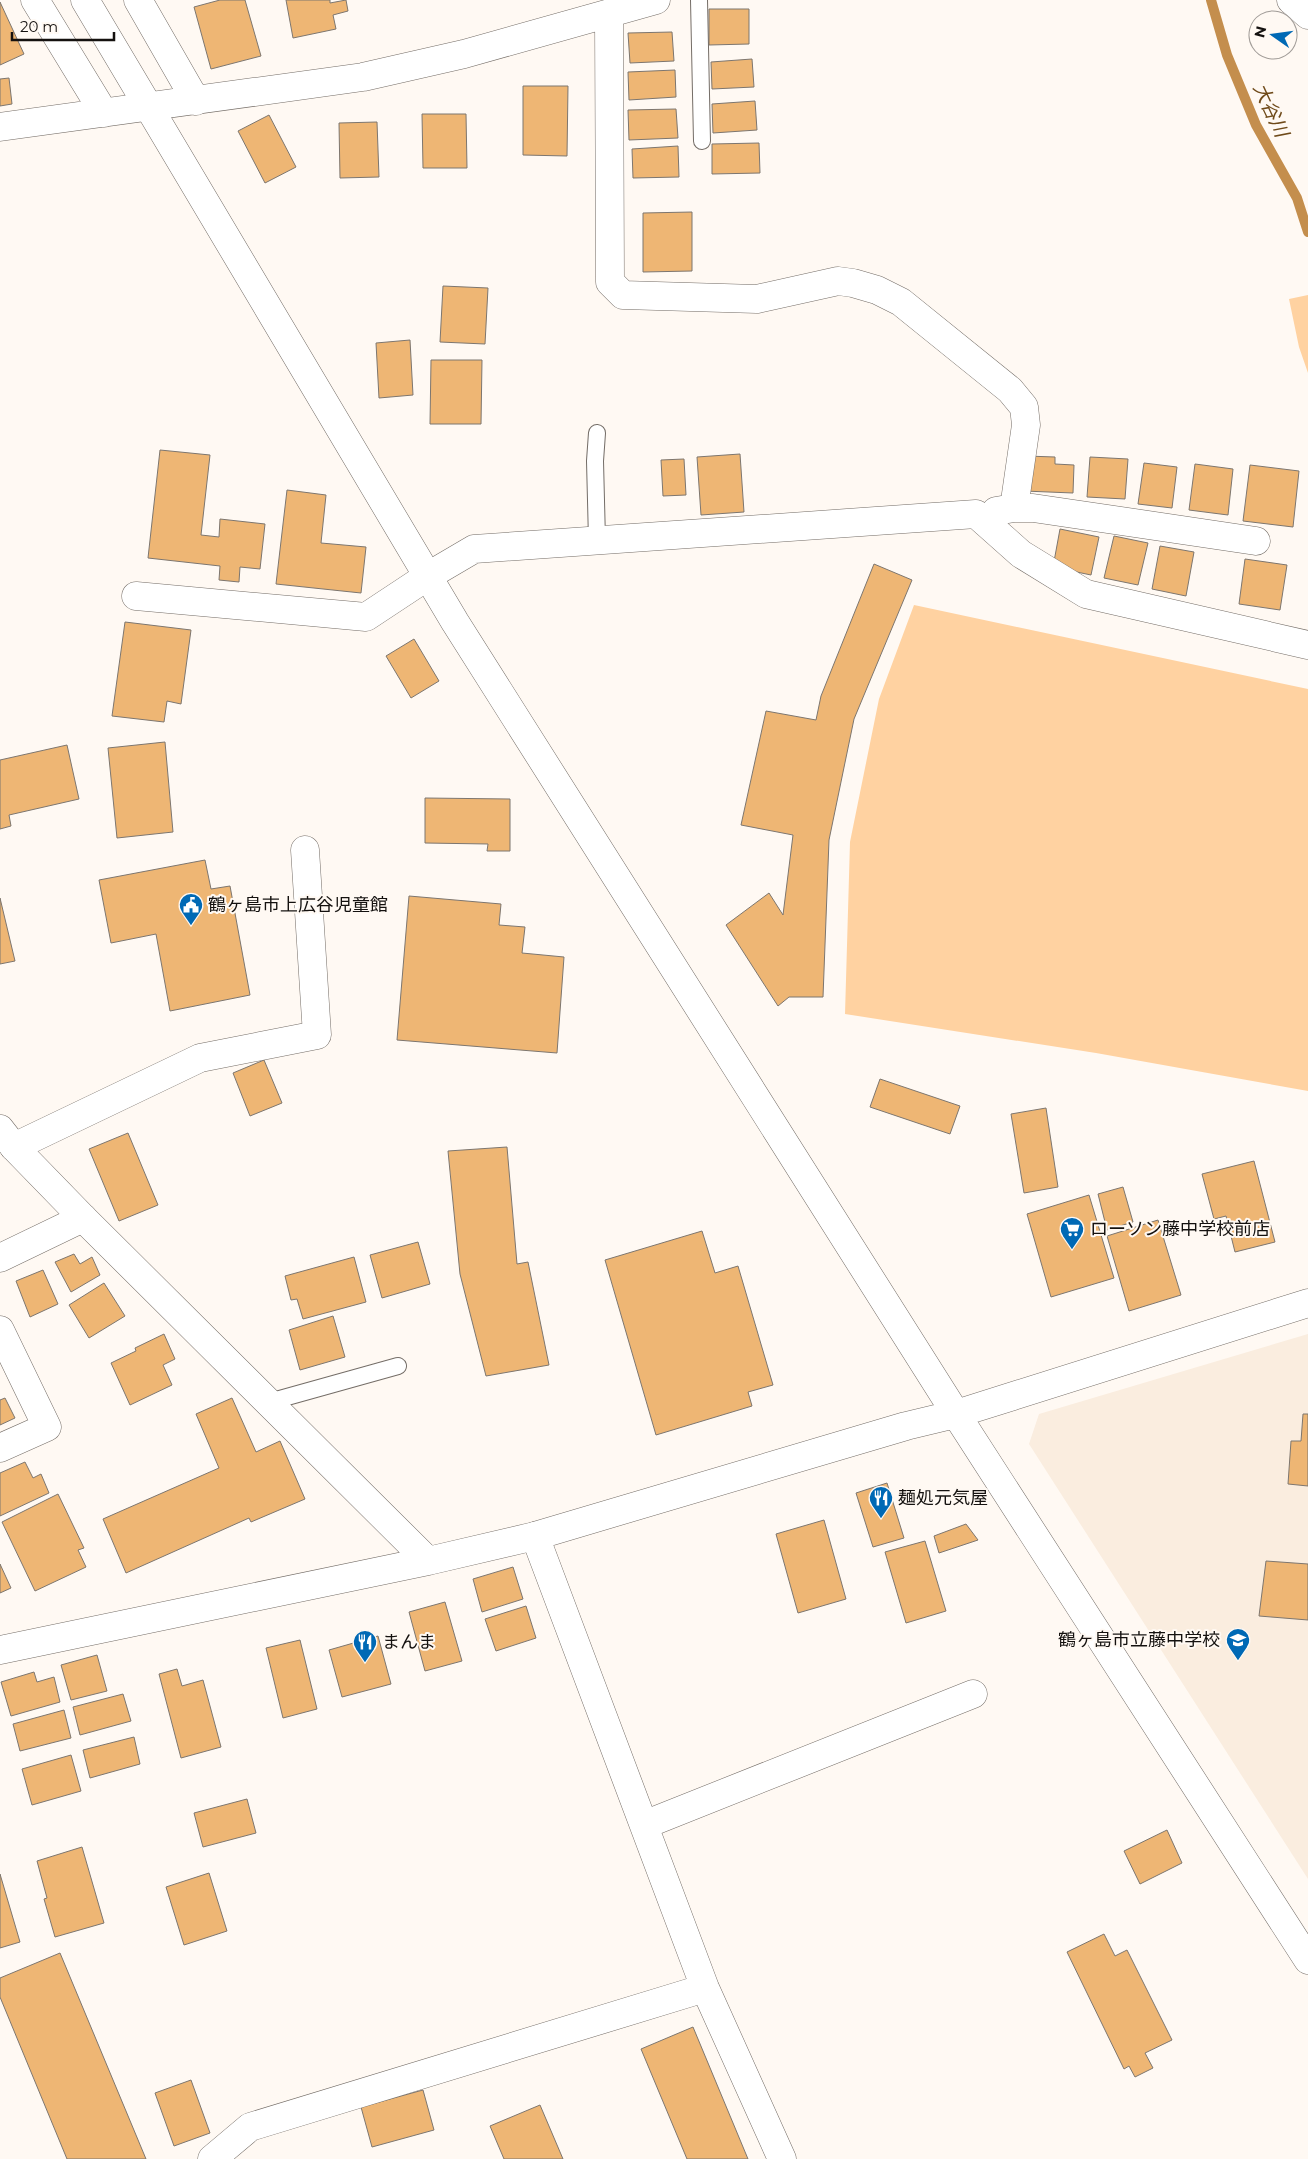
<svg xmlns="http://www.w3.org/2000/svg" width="1308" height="2159" font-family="Montserrat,'Noto Sans JP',sans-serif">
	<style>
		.built { fill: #faeddf }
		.green { fill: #ffd2a1 }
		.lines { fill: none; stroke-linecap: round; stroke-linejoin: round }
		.stream { stroke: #c48e4d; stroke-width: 10 }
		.building { fill: #eeb674; stroke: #7d766f }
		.lane-casing { stroke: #746d67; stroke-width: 18 }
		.street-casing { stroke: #746d67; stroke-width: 29 }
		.secondary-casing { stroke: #746d67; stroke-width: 29 }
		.lane { stroke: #fff; stroke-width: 16 }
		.street { stroke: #fff; stroke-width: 28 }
		.secondary { stroke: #fff; stroke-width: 28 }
		.labels { text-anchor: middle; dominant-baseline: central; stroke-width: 4; stroke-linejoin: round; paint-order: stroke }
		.poi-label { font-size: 18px; fill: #14110f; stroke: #fff9f3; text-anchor: start }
		.water-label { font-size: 19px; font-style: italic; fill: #6f4a19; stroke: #fff9f3 }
	</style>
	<rect width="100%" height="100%" fill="#fff9f3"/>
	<path class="built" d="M 1308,1334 L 1308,1879 L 1029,1444 L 1039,1414 Z"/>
	<path class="green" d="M 1308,295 L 1308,373 L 1299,347 L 1289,299 Z
		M 914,605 L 1308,689 L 1308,1091 L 1096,1053 L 845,1014 L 850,842 L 879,699 Z"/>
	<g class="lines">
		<path class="stream" d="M 1211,0 L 1227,55 L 1256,125 L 1297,198 L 1308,232"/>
	</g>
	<path class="building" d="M 220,0 L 245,0 L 261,56 L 211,69 L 194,7 Z
		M 286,0 L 330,0 L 330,3 L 346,0 L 348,11 L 333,15 L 336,29 L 293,38 Z
		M 0,2 L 24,54 L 0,65 Z
		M 709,9 L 749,9 L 749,44 L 709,45 Z
		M 672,32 L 674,61 L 630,63 L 628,33 Z
		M 752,59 L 754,87 L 712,89 L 711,62 Z
		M 675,70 L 676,97 L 629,100 L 628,72 Z
		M 9,78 L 12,104 L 0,106 L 0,79 Z
		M 523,86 L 568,86 L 567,156 L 523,155 Z
		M 755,101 L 757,130 L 713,133 L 712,104 Z
		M 676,109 L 678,138 L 629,140 L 628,110 Z
		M 422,114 L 466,114 L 467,168 L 423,168 Z
		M 269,115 L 296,167 L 265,183 L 238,131 Z
		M 377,122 L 379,177 L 340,178 L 339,123 Z
		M 759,143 L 760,173 L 712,174 L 712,144 Z
		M 678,146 L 679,177 L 633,178 L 632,149 Z
		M 692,212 L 692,271 L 643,272 L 643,213 Z
		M 443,286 L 488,288 L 485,344 L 440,342 Z
		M 410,340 L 413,395 L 379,398 L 376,343 Z
		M 431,360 L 482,360 L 481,424 L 430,424 Z
		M 160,450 L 210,455 L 201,535 L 219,537 L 220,519 L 265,524 L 260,569 L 240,567 L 239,582 L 219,580 L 220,566 L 148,558 Z
		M 740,454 L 744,512 L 701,515 L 697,457 Z
		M 1026,456 L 1055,457 L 1055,464 L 1074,465 L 1073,493 L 1024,491 Z
		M 1090,457 L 1128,459 L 1125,499 L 1087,497 Z
		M 684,459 L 686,495 L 663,496 L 661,460 Z
		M 1144,463 L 1177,467 L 1172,508 L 1138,504 Z
		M 1195,464 L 1233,469 L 1228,515 L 1189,510 Z
		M 1250,465 L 1299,471 L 1293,527 L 1243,521 Z
		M 287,490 L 326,495 L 321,543 L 366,547 L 361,593 L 276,584 Z
		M 1060,529 L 1099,537 L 1091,575 L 1053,567 Z
		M 1114,536 L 1148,543 L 1138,585 L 1104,578 Z
		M 1160,546 L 1194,552 L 1186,596 L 1152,589 Z
		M 1245,559 L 1287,565 L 1280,610 L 1239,604 Z
		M 874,564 L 912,580 L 854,719 L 829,840 L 823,997 L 789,997 L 778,1006 L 726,925 L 769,893 L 783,915 L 793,835 L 741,825 L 766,711 L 816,720 L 821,696 Z
		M 125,622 L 191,630 L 181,704 L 167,701 L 164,722 L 112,716 Z
		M 414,639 L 439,681 L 411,698 L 386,656 Z
		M 165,742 L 173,832 L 117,838 L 108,748 Z
		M 67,745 L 79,799 L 9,815 L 11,826 L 0,829 L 0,760 Z
		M 425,798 L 510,799 L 510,851 L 487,851 L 488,844 L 425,843 Z
		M 205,860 L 211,889 L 230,886 L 250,995 L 170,1011 L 156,934 L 111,943 L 99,880 Z
		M 409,896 L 501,904 L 499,925 L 525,927 L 522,953 L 564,957 L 557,1053 L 397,1040 Z
		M 0,898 L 15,961 L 0,964 Z
		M 264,1060 L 282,1103 L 250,1116 L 233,1073 Z
		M 880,1079 L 960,1106 L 950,1134 L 870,1107 Z
		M 1046,1108 L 1058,1187 L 1024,1193 L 1011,1114 Z
		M 128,1133 L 158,1205 L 119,1221 L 89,1149 Z
		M 507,1147 L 517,1264 L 528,1262 L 549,1365 L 486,1376 L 460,1274 L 448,1151 Z
		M 1254,1161 L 1275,1242 L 1235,1252 L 1226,1216 L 1214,1219 L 1202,1174 Z
		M 1123,1187 L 1133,1222 L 1107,1230 L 1098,1194 Z
		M 1089,1195 L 1114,1278 L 1051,1297 L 1027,1214 Z
		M 1158,1220 L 1181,1295 L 1129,1311 L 1107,1236 Z
		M 702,1231 L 715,1273 L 738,1266 L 773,1385 L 748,1392 L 752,1406 L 656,1435 L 605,1260 Z
		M 418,1242 L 430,1284 L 382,1298 L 370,1255 Z
		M 74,1254 L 80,1264 L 92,1257 L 100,1275 L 71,1292 L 55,1262 Z
		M 354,1257 L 366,1302 L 303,1319 L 297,1299 L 291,1300 L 285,1276 Z
		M 43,1270 L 58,1304 L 30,1317 L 16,1281 Z
		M 104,1283 L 125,1316 L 89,1338 L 69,1305 Z
		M 333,1316 L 345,1357 L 300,1370 L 289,1330 Z
		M 164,1334 L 175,1359 L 163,1365 L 172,1385 L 130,1405 L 111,1363 L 136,1351 L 135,1348 Z
		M 5,1398 L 15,1418 L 0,1425 L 0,1400 Z
		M 232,1398 L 256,1452 L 280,1441 L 305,1499 L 251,1522 L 249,1518 L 126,1573 L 103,1519 L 219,1468 L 196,1414 Z
		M 1303,1414 L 1308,1414 L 1308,1486 L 1288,1484 L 1291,1441 L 1301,1441 Z
		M 25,1462 L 33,1478 L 41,1474 L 49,1493 L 0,1516 L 0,1473 Z
		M 887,1483 L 904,1538 L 873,1547 L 856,1493 Z
		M 58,1494 L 84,1548 L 78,1550 L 86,1567 L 35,1591 L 2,1522 Z
		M 824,1520 L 846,1599 L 798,1613 L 776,1534 Z
		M 966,1524 L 978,1540 L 939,1553 L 934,1536 Z
		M 925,1541 L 946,1611 L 906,1623 L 885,1552 Z
		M 1266,1561 L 1308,1564 L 1308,1620 L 1259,1616 Z
		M 0,1564 L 11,1588 L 0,1593 Z
		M 513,1567 L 523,1599 L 482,1612 L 473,1579 Z
		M 445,1602 L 462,1661 L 425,1671 L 409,1612 Z
		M 526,1606 L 536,1638 L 496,1651 L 485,1619 Z
		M 378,1636 L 391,1684 L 342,1697 L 329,1650 Z
		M 300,1640 L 317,1709 L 283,1718 L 266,1648 Z
		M 97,1655 L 107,1691 L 71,1700 L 61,1665 Z
		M 177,1669 L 182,1686 L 203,1680 L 221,1747 L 181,1758 L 159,1674 Z
		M 34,1672 L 37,1682 L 54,1677 L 60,1702 L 11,1716 L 1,1682 Z
		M 123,1694 L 131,1721 L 80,1735 L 73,1707 Z
		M 64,1710 L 71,1738 L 20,1751 L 13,1724 Z
		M 134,1737 L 140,1764 L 90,1778 L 83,1750 Z
		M 71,1755 L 81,1791 L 32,1805 L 22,1769 Z
		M 247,1799 L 256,1833 L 203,1847 L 194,1813 Z
		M 1167,1830 L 1182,1863 L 1140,1884 L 1124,1851 Z
		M 82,1847 L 104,1923 L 55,1937 L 44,1899 L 47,1898 L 37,1861 Z
		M 209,1873 L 227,1931 L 184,1945 L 166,1887 Z
		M 0,1874 L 20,1942 L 0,1948 Z
		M 1104,1934 L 1115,1956 L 1127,1950 L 1172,2040 L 1145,2053 L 1153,2068 L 1135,2077 L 1129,2066 L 1124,2069 L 1067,1952 Z
		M 60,1953 L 146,2159 L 67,2159 L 0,1997 L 0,1978 Z
		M 693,2027 L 748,2159 L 687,2159 L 641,2049 Z
		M 191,2080 L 210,2133 L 174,2146 L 155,2093 Z
		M 423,2090 L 434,2130 L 372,2147 L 361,2107 Z
		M 540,2105 L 563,2159 L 504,2159 L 490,2126 Z"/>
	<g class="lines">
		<g class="lane-casing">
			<path id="lane" d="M 699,0 L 702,141
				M 597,540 L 595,461 L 597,433
				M 269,1402 L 398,1366"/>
		</g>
		<g class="street-casing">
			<path id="street" d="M 35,0 L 104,113
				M 138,0 L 196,101
				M 609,14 L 610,282 L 623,295 L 757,299 L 838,281 L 853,283 L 877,290 L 901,302 L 1010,390 L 1024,407 L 1026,425 L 1014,508
				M 0,127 L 363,77 L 464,54 L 656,0
				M 996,511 L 1014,508 L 1033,508 L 1256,541
				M 136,596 L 366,617 L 428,576 L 474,549 L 976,514 L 1021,554 L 1086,594 L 1308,645
				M 14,1147 L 200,1058 L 317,1035 L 305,850
				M 0,1258 L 83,1218
				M 0,1330 L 47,1427 L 0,1448
				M 535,1536 L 705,1988 L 782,2159
				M 644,1825 L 973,1694
				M 212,2159 L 250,2127 L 705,1988"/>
		</g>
		<g class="secondary-casing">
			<path id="secondary" d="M 85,0 L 455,622 L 956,1414 L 1308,1960
				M 1291,0 L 1308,15
				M 0,1129 L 14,1147 L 83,1218 L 428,1561
				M 0,1650 L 428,1561 L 535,1536 L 906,1426 L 956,1414 L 1308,1303"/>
		</g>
		<use href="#lane" class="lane"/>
		<use href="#street" class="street"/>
		<use href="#secondary" class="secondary"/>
	</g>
	<defs>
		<g id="civic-pin" transform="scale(1.25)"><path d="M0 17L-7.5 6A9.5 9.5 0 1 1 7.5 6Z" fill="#0069b5" stroke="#fff9f3"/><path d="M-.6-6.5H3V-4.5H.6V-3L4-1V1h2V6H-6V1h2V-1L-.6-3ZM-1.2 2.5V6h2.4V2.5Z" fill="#fff"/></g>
		<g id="supermarket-pin" transform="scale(1.25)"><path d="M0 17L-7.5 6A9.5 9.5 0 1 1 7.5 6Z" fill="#0069b5" stroke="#fff9f3"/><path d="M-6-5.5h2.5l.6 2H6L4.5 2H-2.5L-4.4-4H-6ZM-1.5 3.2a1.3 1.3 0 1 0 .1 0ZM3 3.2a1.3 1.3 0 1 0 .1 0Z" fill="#fff"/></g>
		<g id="restaurant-pin" transform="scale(1.25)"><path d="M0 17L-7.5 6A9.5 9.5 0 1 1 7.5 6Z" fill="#0069b5" stroke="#fff9f3"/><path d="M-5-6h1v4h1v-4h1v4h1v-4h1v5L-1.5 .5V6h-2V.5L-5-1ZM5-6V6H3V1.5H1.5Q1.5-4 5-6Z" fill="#fff"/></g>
		<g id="school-pin" transform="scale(1.25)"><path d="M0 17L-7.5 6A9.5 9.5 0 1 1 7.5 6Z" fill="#0069b5" stroke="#fff9f3"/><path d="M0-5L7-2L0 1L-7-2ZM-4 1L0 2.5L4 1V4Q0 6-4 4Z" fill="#fff"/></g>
	</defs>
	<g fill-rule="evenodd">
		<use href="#civic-pin" x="191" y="905"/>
		<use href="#supermarket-pin" x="1072" y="1229"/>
		<use href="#restaurant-pin" x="881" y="1498"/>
		<use href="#school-pin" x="1238" y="1640"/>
		<use href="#restaurant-pin" x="365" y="1642"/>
	</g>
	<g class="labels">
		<g class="poi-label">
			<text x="208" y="905">鶴ヶ島市上広谷児童館</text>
			<text x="1090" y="1229">ローソン藤中学校前店</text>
			<text x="898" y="1498">麺処元気屋</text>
			<text x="1220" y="1640" text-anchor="end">鶴ヶ島市立藤中学校</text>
			<text x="382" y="1642">まんま</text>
		</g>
		<g class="water-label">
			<text transform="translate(1271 110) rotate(65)">大谷川</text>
		</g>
	</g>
	<g transform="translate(1273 35) rotate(284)"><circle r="24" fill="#fff9f3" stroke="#a19c98"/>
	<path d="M0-4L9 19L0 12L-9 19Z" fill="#0069b5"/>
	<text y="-8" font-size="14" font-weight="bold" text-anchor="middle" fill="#14110f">N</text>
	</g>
	<path d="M12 32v8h102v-8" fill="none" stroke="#14110f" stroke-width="2.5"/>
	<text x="20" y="32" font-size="15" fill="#14110f" stroke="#fff9f3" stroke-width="4" paint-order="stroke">20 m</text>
</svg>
